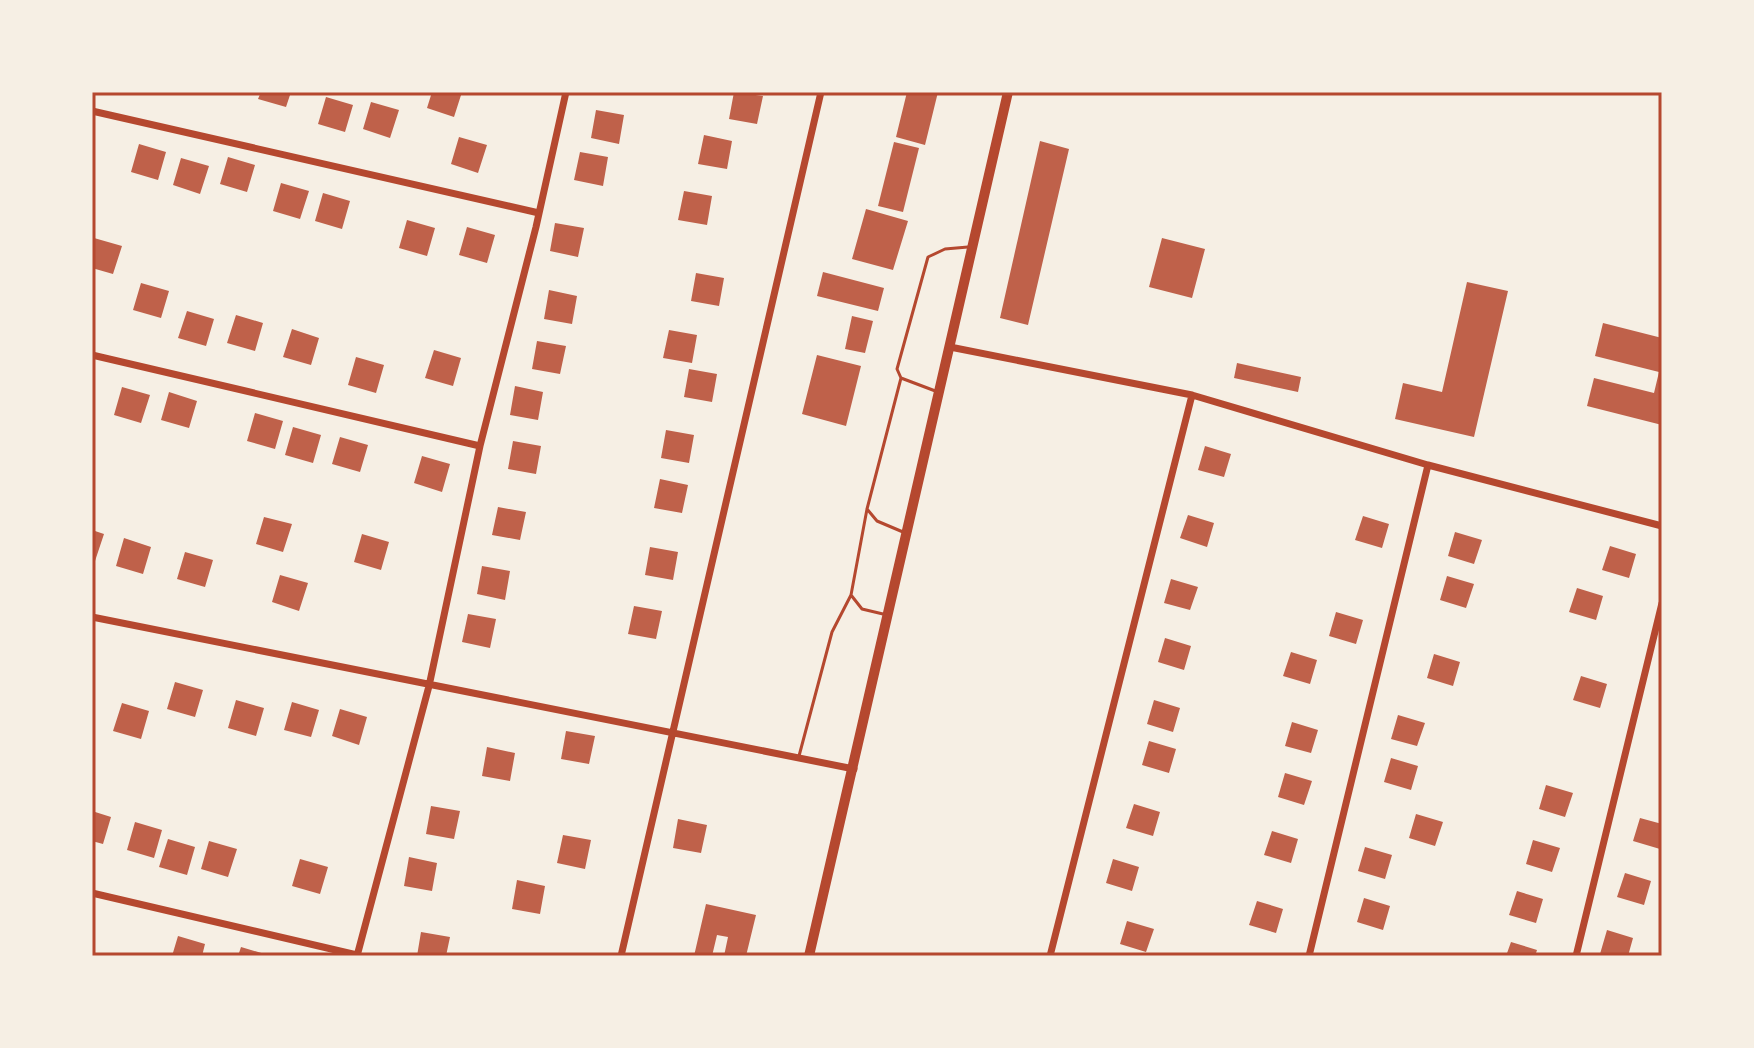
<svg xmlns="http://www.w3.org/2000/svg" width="1754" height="1048" font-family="Montserrat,sans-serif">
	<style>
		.building { fill: #bf614a }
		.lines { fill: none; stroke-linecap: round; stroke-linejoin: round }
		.service { stroke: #b5482f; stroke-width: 3 }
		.minor { stroke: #b5482f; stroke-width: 7 }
		.secondary { stroke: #b5482f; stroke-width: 10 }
		.neatline { fill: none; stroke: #b5482f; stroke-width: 3 }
	</style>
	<rect width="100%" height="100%" fill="#f6efe4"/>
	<path class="building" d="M 261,92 L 291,92 L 286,107 L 258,99 Z
		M 432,92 L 462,92 L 454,117 L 427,108 Z
		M 734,92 L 763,96 L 757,124 L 729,119 Z
		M 907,92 L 938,92 L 925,145 L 896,137 Z
		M 326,97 L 353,105 L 345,132 L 318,124 Z
		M 371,102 L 399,110 L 390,138 L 363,129 Z
		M 596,110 L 624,115 L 619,144 L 591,138 Z
		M 704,135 L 732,141 L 727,169 L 698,164 Z
		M 459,137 L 487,145 L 478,173 L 451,164 Z
		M 1040,141 L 1069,149 L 1028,325 L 1000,318 Z
		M 894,142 L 919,148 L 903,212 L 878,206 Z
		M 139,144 L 166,152 L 158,180 L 131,172 Z
		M 580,152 L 608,157 L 603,186 L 574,180 Z
		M 228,157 L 255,165 L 247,192 L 220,184 Z
		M 181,158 L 209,166 L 200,194 L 173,185 Z
		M 281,183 L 309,191 L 300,219 L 273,211 Z
		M 684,191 L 712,196 L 707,225 L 678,220 Z
		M 323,193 L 350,201 L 342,229 L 315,221 Z
		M 866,209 L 908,221 L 893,270 L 852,259 Z
		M 407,220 L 435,228 L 427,256 L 399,248 Z
		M 555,223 L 584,228 L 578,257 L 550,251 Z
		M 467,227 L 495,235 L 487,263 L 459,255 Z
		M 94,238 L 122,246 L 113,274 L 92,268 Z
		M 1162,238 L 1205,249 L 1192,298 L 1149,287 Z
		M 823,272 L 884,288 L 878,311 L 817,296 Z
		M 696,273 L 724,278 L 719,306 L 691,301 Z
		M 1467,282 L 1508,291 L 1474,437 L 1395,419 L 1403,383 L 1442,392 Z
		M 141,283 L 169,291 L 161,318 L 133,310 Z
		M 549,290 L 577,296 L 572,324 L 544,319 Z
		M 187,311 L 214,319 L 206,346 L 178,338 Z
		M 236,315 L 263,323 L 255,351 L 227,343 Z
		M 852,316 L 873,321 L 865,353 L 845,349 Z
		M 1603,323 L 1662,338 L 1662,425 L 1587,406 L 1594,378 L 1654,393 L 1659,372 L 1595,356 Z
		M 292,329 L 319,338 L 311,365 L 283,357 Z
		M 669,330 L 697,335 L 692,363 L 663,358 Z
		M 537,341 L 566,346 L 560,374 L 532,369 Z
		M 434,350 L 461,358 L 453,386 L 425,378 Z
		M 817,355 L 861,366 L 846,426 L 802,414 Z
		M 356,357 L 384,365 L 376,393 L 348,385 Z
		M 1237,363 L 1301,377 L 1298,392 L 1234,378 Z
		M 689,369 L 717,374 L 712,402 L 684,397 Z
		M 515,386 L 543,392 L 538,420 L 510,415 Z
		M 122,387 L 150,395 L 141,423 L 114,415 Z
		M 169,392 L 197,401 L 189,428 L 161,420 Z
		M 255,413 L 283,421 L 275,449 L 247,441 Z
		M 293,427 L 321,435 L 313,463 L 285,455 Z
		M 666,430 L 694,435 L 689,463 L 661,458 Z
		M 340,437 L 368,445 L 360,472 L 332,464 Z
		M 513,441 L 541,446 L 536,474 L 508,469 Z
		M 1205,446 L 1231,454 L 1224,477 L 1198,470 Z
		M 422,456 L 450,464 L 442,492 L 414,483 Z
		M 660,479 L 688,485 L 682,513 L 654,508 Z
		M 498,507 L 526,512 L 520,540 L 492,535 Z
		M 1188,515 L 1214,523 L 1207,547 L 1180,538 Z
		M 1363,516 L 1389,524 L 1382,548 L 1355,540 Z
		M 264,517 L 292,524 L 283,552 L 256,544 Z
		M 92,530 L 104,534 L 95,561 L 92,560 Z
		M 1455,532 L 1482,540 L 1474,564 L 1448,556 Z
		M 362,534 L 389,542 L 381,570 L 354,562 Z
		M 124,538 L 151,547 L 143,574 L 116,566 Z
		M 1610,546 L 1636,554 L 1629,578 L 1602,570 Z
		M 650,547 L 678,552 L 673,580 L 645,575 Z
		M 185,552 L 213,560 L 205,587 L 177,579 Z
		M 482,566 L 510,571 L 505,600 L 477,594 Z
		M 280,575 L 308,583 L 299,611 L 272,602 Z
		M 1447,576 L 1474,584 L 1466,608 L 1440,600 Z
		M 1171,579 L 1198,587 L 1190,610 L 1164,603 Z
		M 1577,588 L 1603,596 L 1596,620 L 1569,612 Z
		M 634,606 L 662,611 L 656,639 L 628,634 Z
		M 1336,612 L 1363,620 L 1356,644 L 1329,636 Z
		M 468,614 L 496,619 L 490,648 L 462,642 Z
		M 1165,638 L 1191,646 L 1184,670 L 1158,662 Z
		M 1291,652 L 1317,660 L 1310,684 L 1283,676 Z
		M 1434,654 L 1460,662 L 1453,686 L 1427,678 Z
		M 1581,676 L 1607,684 L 1600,708 L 1573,700 Z
		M 175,682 L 203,690 L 195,717 L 167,709 Z
		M 236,700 L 264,708 L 256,736 L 228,728 Z
		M 1154,700 L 1180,708 L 1173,732 L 1147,724 Z
		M 292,702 L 319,710 L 311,737 L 284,730 Z
		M 122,703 L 149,711 L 141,739 L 113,731 Z
		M 340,709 L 367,717 L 359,745 L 332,736 Z
		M 1398,715 L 1425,723 L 1417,746 L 1391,739 Z
		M 1292,722 L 1318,730 L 1311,753 L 1285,746 Z
		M 566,731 L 595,736 L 589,764 L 561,759 Z
		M 1149,741 L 1176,749 L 1169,773 L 1142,765 Z
		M 487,747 L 515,753 L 510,781 L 482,776 Z
		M 1391,758 L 1418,766 L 1411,790 L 1384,782 Z
		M 1285,773 L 1312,781 L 1304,805 L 1278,797 Z
		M 1546,785 L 1573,793 L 1565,817 L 1539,809 Z
		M 1134,804 L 1160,812 L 1153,836 L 1126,828 Z
		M 431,806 L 460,811 L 454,839 L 426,834 Z
		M 92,811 L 111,817 L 103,844 L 92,841 Z
		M 1416,814 L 1443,822 L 1435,846 L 1409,838 Z
		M 1640,818 L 1662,824 L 1660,849 L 1633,841 Z
		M 678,819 L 707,825 L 701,853 L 673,848 Z
		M 135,822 L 162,830 L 154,858 L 127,850 Z
		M 1272,831 L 1298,839 L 1291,863 L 1264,855 Z
		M 563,835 L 591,840 L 585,869 L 557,863 Z
		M 168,839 L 195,847 L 187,875 L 159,867 Z
		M 1533,840 L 1560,848 L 1552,872 L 1526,864 Z
		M 209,841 L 237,849 L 228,877 L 201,869 Z
		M 1365,847 L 1392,855 L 1385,879 L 1358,871 Z
		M 409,857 L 437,863 L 432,891 L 404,886 Z
		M 300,859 L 328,867 L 320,894 L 292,886 Z
		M 1113,859 L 1139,867 L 1132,891 L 1106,883 Z
		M 1625,873 L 1651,881 L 1644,905 L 1617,897 Z
		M 517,880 L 545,886 L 540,914 L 512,909 Z
		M 1517,891 L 1543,899 L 1536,923 L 1509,915 Z
		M 1364,898 L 1390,906 L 1383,930 L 1357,922 Z
		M 1257,901 L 1283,909 L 1276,933 L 1249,925 Z
		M 706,904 L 756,915 L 746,956 L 724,956 L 728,937 L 717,935 L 712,956 L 694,956 Z
		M 1127,921 L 1154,929 L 1146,952 L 1120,944 Z
		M 1607,930 L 1633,938 L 1628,956 L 1600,954 Z
		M 421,932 L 450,937 L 446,956 L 417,956 Z
		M 178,936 L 205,944 L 202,956 L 172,956 Z
		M 1511,942 L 1537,950 L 1535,956 L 1506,956 Z
		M 241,947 L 268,955 L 268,956 L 238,956 Z"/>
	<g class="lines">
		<path class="service" d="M 938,392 L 901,378 L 897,369 L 928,257 L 945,249 L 968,247
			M 867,509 L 877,521 L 903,532
			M 851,595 L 862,609 L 883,614
			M 799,756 L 832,632 L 851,595 L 867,509 L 901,378"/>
		<path class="minor" d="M 92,111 L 539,213
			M 950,347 L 1192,395 L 1428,465 L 1662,526
			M 92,355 L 480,446
			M 92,617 L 854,769
			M 92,893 L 357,955
			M 357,956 L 429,686 L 480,446 L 536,227 L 566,92
			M 621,956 L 821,92
			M 1050,956 L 1192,395
			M 1309,956 L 1428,465
			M 1576,956 L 1662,603"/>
		<path class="secondary" d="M 809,956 L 1008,92"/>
	</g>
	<rect width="1754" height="1048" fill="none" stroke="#f6efe4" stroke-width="188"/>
	<rect x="94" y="94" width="1566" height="860" class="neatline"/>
</svg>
